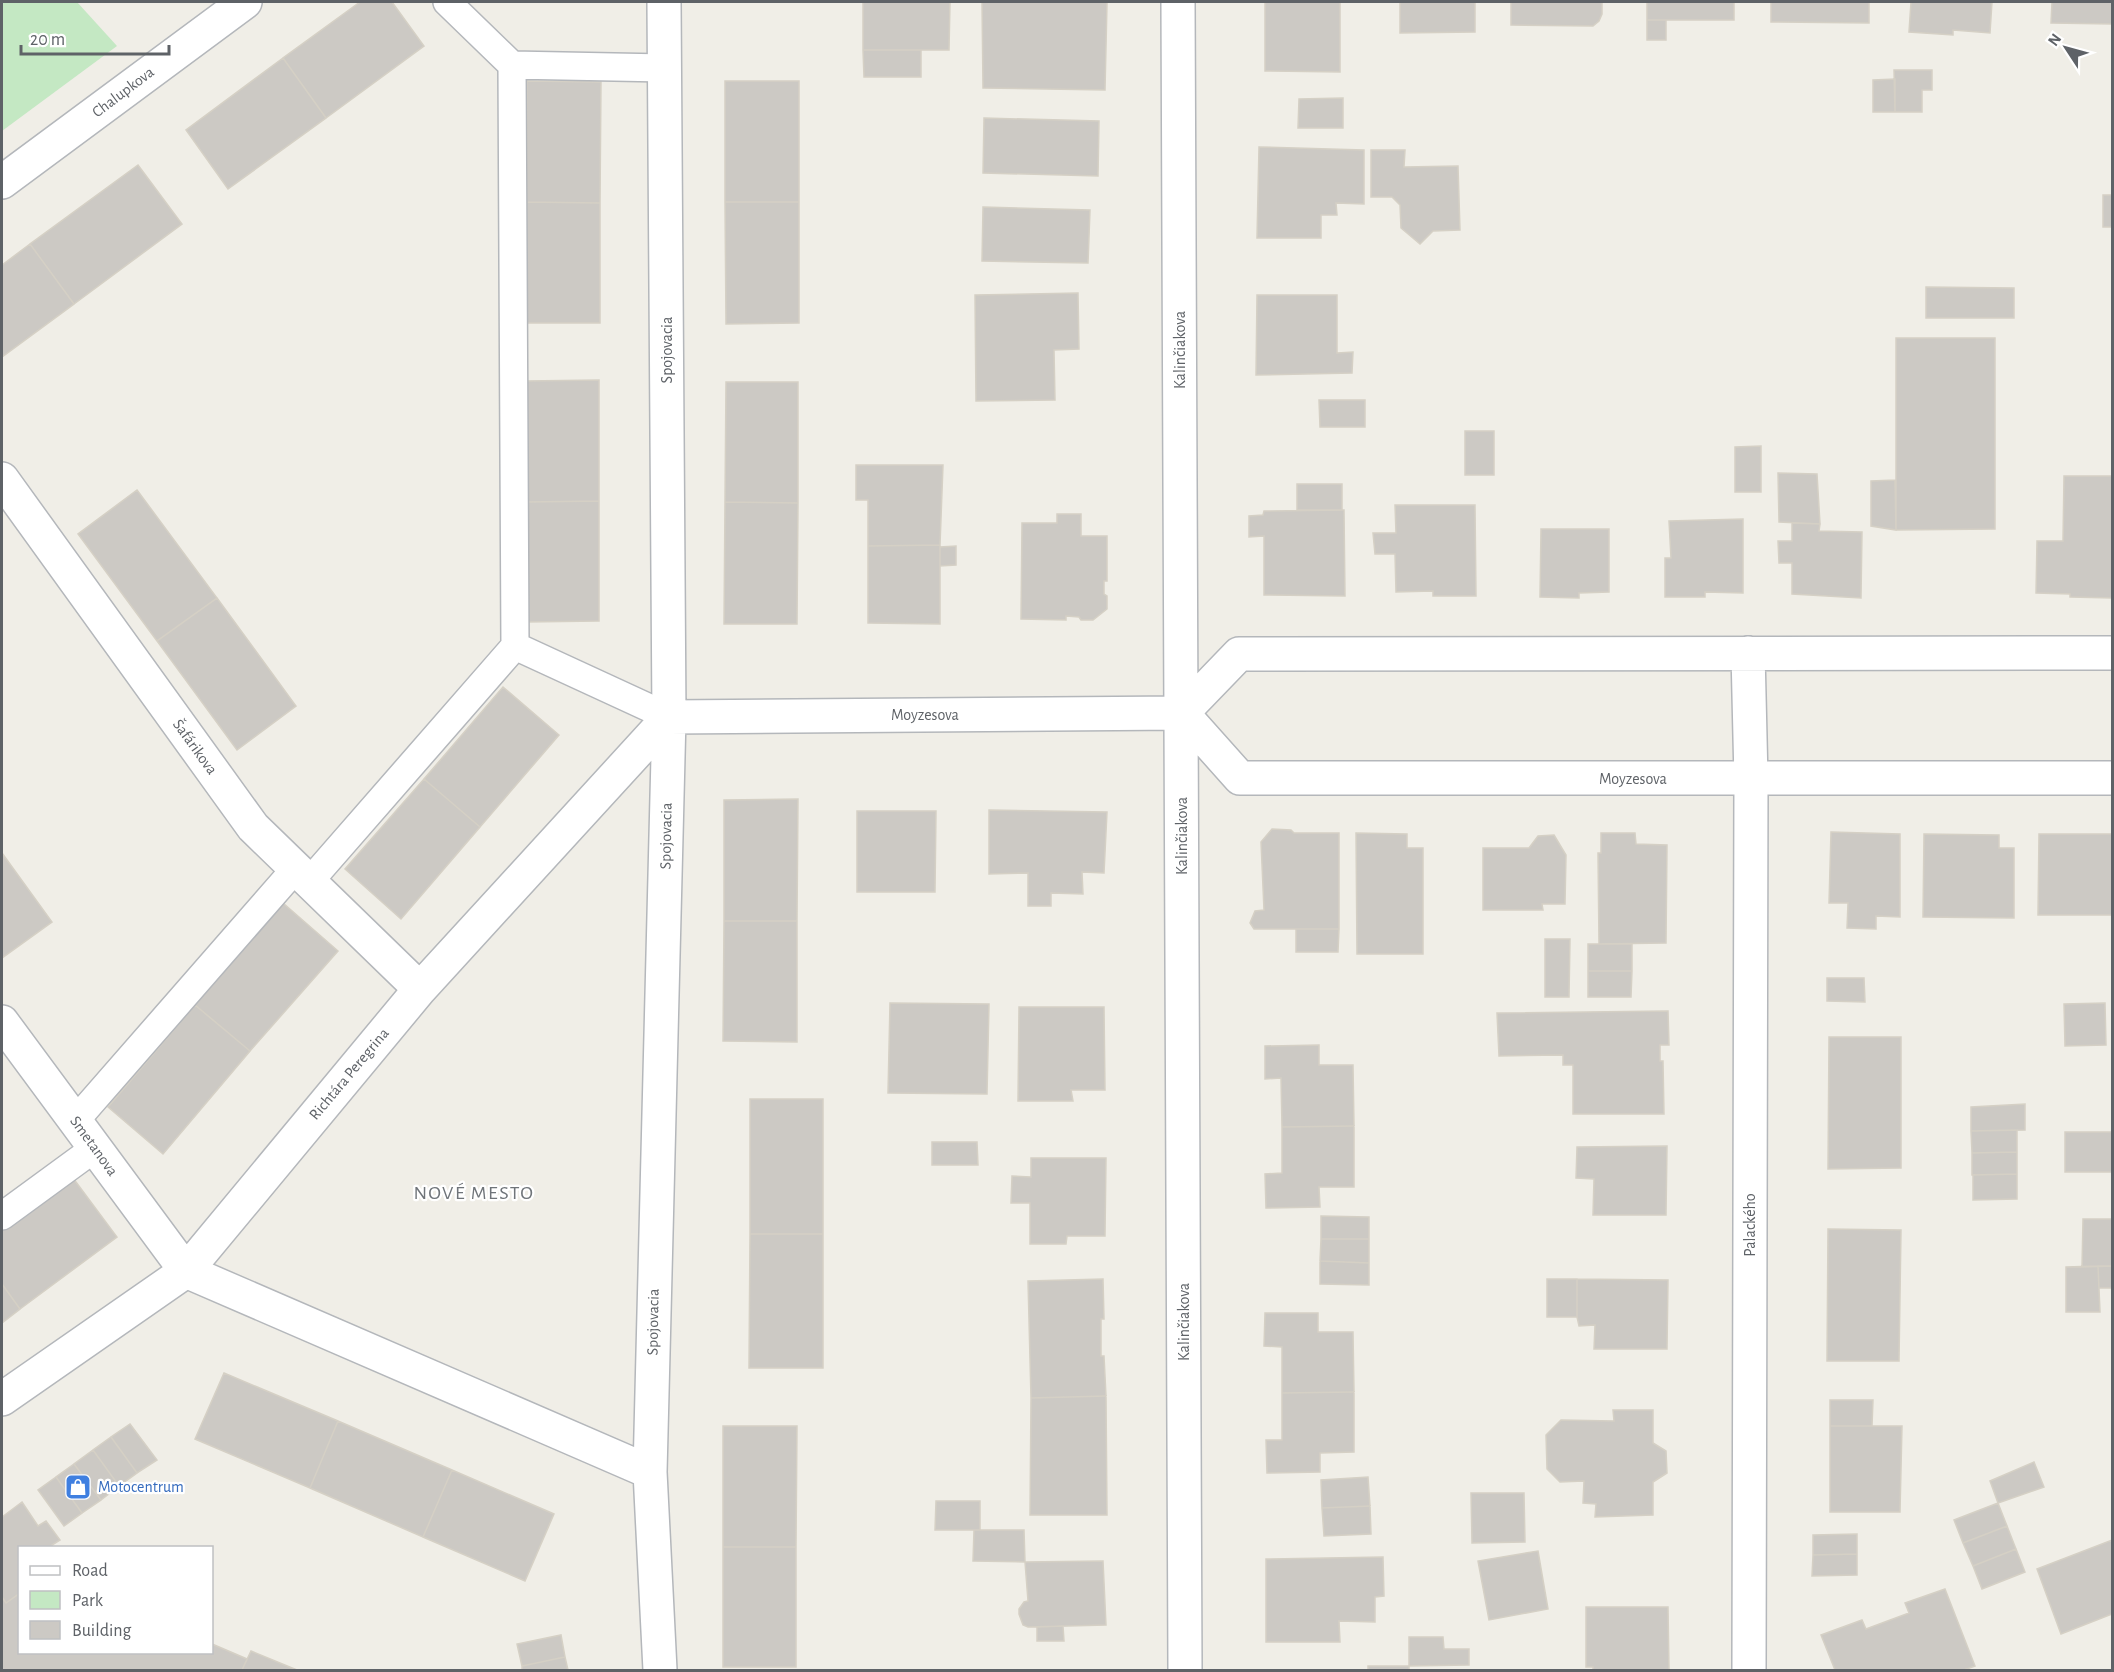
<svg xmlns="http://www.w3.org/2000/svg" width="2114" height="1672" font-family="'Alegreya Sans',sans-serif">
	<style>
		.green { fill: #c4e8c3 }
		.building { fill: #ccc9c4; stroke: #d5d0c5; stroke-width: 1.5 }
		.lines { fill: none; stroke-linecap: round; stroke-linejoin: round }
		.service-casing { stroke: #b4b7bb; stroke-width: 30 }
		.minor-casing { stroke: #b4b7bb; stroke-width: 36 }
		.service { stroke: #fff; stroke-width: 27 }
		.minor { stroke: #fff; stroke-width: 33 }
		.labels { text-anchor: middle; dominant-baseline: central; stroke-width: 4.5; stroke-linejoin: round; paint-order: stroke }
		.street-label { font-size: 16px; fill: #5e6267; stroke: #fff }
		.shop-label { font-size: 16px; fill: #366cbe; stroke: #fff; text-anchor: start }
		.quarter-label { font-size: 20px; letter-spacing: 1.5px; fill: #6f7479; stroke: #fff }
	</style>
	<rect width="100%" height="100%" fill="#f0eee7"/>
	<path class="green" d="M 2,2 L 77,2 L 117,46 L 2,131 Z"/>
	<path class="building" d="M 360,2 L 392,2 L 424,46 L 326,118 L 283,58 Z
		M 863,2 L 950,2 L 949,50 L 863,50 Z
		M 982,2 L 1105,2 L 1107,3 L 1105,90 L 983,88 Z
		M 1265,2 L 1340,2 L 1340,72 L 1265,71 Z
		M 1400,2 L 1475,2 L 1475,32 L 1400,33 Z
		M 1511,2 L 1602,2 L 1602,14 L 1599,21 L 1593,26 L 1511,25 Z
		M 1647,2 L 1734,2 L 1734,20 L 1647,20 Z
		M 1771,2 L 1869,2 L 1869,23 L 1771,22 Z
		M 1911,2 L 1992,2 L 1990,33 L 1953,30 L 1953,35 L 1909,32 Z
		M 2052,2 L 2112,2 L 2112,24 L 2051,23 Z
		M 1647,20 L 1666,20 L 1666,40 L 1647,40 Z
		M 863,50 L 921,50 L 921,77 L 864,77 Z
		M 283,58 L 326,118 L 228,189 L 186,130 Z
		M 1894,70 L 1932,70 L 1932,90 L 1922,90 L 1922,112 L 1895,112 Z
		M 1895,79 L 1895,112 L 1873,112 L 1873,80 Z
		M 527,81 L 601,82 L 600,203 L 527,202 Z
		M 725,81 L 799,81 L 799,202 L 725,202 Z
		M 1343,98 L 1343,128 L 1298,128 L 1299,99 Z
		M 984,118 L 1099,121 L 1098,176 L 983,173 Z
		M 1259,147 L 1364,150 L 1364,204 L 1336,203 L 1337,215 L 1321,215 L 1321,238 L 1257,238 Z
		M 1371,150 L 1405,150 L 1404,167 L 1458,166 L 1460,230 L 1433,231 L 1420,244 L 1401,228 L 1400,205 L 1392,197 L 1371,197 Z
		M 138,165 L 182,224 L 74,304 L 30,244 Z
		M 2103,195 L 2112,195 L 2112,227 L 2103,227 Z
		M 527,202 L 600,203 L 600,323 L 526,323 Z
		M 725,202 L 799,202 L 799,323 L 726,324 Z
		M 983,207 L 1090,210 L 1088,263 L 982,261 Z
		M 30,244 L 74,304 L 2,357 L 2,265 Z
		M 1926,287 L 2014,288 L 2014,318 L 1926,318 Z
		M 1078,293 L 1079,349 L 1054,350 L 1055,400 L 976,401 L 975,295 Z
		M 1257,295 L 1337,295 L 1337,353 L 1353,352 L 1352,373 L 1256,375 Z
		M 1896,338 L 1995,338 L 1995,529 L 1896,530 Z
		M 599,380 L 599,501 L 526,502 L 526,381 Z
		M 726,382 L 798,382 L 798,503 L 725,502 Z
		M 1319,400 L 1365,400 L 1365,427 L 1320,427 Z
		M 1465,431 L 1494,431 L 1494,475 L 1465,475 Z
		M 1761,446 L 1761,492 L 1735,492 L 1735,447 Z
		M 856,465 L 943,465 L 940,545 L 868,546 L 868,500 L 856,500 Z
		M 1778,473 L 1817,474 L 1820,524 L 1779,522 Z
		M 2064,476 L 2112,476 L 2112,598 L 2070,597 L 2070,594 L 2036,593 L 2037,541 L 2063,541 Z
		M 1895,480 L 1896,530 L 1871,526 L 1871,481 Z
		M 1297,484 L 1342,484 L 1342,510 L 1297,510 Z
		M 137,490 L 217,598 L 157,641 L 78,534 Z
		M 599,501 L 599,621 L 526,622 L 526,502 Z
		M 725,502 L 798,503 L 797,624 L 724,624 Z
		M 1395,505 L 1475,505 L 1476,596 L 1433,596 L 1433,591 L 1396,592 L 1395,554 L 1375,554 L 1373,533 L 1396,533 Z
		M 1342,510 L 1344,510 L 1345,596 L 1264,595 L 1264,536 L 1249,537 L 1249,516 L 1263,515 L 1264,511 Z
		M 1057,514 L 1081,514 L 1081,536 L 1107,536 L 1107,581 L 1104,581 L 1104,594 L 1107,596 L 1107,609 L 1093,620 L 1081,620 L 1079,617 L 1066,616 L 1066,620 L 1021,619 L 1022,523 L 1057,523 Z
		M 1743,519 L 1743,593 L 1705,592 L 1705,597 L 1665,597 L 1665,558 L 1671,558 L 1669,521 Z
		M 1792,523 L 1820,524 L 1819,531 L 1862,532 L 1861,598 L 1792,594 L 1792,563 L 1779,563 L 1778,541 L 1792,541 Z
		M 1541,529 L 1609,529 L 1609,592 L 1579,593 L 1579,598 L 1540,597 Z
		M 940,545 L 940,624 L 868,623 L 868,546 Z
		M 956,546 L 956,565 L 940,566 L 940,547 Z
		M 217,598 L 296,706 L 237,750 L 157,641 Z
		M 503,687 L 559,735 L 480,827 L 424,779 Z
		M 424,779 L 480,827 L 401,919 L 345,869 Z
		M 798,799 L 797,921 L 724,921 L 724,800 Z
		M 989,810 L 1107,812 L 1104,873 L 1082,872 L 1083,894 L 1051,893 L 1051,906 L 1028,906 L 1028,873 L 989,874 Z
		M 857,811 L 936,811 L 935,892 L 857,892 Z
		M 1272,829 L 1291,830 L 1294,833 L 1339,833 L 1339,929 L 1254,929 L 1250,923 L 1255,911 L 1264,910 L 1261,842 Z
		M 1831,832 L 1900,834 L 1900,917 L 1876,916 L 1876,929 L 1847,928 L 1848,903 L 1829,903 Z
		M 1356,833 L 1407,834 L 1407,848 L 1423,848 L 1423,954 L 1357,954 Z
		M 1601,833 L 1635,833 L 1636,844 L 1667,845 L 1666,943 L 1599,944 L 1598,853 L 1601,853 Z
		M 1924,834 L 1999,835 L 1999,848 L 2014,848 L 2014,918 L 1923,917 Z
		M 2039,834 L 2112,834 L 2112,915 L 2038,915 Z
		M 1554,835 L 1566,855 L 1565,904 L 1542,904 L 1543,910 L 1483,910 L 1483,848 L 1529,848 L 1538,836 Z
		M 2,853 L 52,922 L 2,958 Z
		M 283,903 L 338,951 L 250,1051 L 195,1005 Z
		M 724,921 L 797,921 L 797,1042 L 723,1041 Z
		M 1296,929 L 1339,929 L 1338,952 L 1296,952 Z
		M 1545,939 L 1570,939 L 1569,997 L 1545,997 Z
		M 1588,944 L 1632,944 L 1632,971 L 1588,971 Z
		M 1588,971 L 1632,971 L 1631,997 L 1588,997 Z
		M 1827,978 L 1864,978 L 1865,1002 L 1827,1001 Z
		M 890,1003 L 989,1004 L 987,1094 L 888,1093 Z
		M 2105,1003 L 2106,1045 L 2065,1046 L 2064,1004 Z
		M 195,1005 L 250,1051 L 163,1154 L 108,1107 Z
		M 1019,1007 L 1104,1007 L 1105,1090 L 1071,1090 L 1073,1101 L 1018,1101 Z
		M 1668,1011 L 1669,1045 L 1660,1045 L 1660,1061 L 1663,1061 L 1664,1114 L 1573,1114 L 1573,1065 L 1563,1065 L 1563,1055 L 1499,1056 L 1497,1013 Z
		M 1829,1037 L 1901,1037 L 1901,1168 L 1828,1169 Z
		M 1319,1045 L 1319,1065 L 1353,1065 L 1354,1126 L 1282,1127 L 1281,1078 L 1265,1079 L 1265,1046 Z
		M 750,1099 L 823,1099 L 823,1234 L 750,1234 Z
		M 2025,1104 L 2025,1130 L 1971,1131 L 1971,1107 Z
		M 1354,1126 L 1354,1187 L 1319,1187 L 1320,1207 L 1266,1208 L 1265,1174 L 1282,1173 L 1282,1127 Z
		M 2017,1130 L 2017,1152 L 1972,1153 L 1971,1131 Z
		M 2065,1132 L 2112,1132 L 2112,1172 L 2065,1172 Z
		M 932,1142 L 977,1142 L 978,1165 L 932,1165 Z
		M 1667,1146 L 1666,1215 L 1593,1215 L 1594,1179 L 1576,1178 L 1577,1147 Z
		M 2017,1152 L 2017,1174 L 1972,1175 L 1972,1153 Z
		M 1031,1158 L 1106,1158 L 1105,1236 L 1067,1236 L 1066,1244 L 1030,1244 L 1030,1203 L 1011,1203 L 1012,1176 L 1031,1177 Z
		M 2017,1174 L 2017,1199 L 1973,1200 L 1973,1175 Z
		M 73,1178 L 117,1237 L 20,1309 L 2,1284 L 2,1231 Z
		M 1321,1216 L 1369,1217 L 1369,1239 L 1321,1239 Z
		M 2083,1219 L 2112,1219 L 2112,1266 L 2082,1267 Z
		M 1828,1229 L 1901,1230 L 1899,1361 L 1827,1361 Z
		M 750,1234 L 823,1234 L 823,1368 L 749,1368 Z
		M 1321,1239 L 1369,1239 L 1369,1263 L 1320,1261 Z
		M 1320,1261 L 1369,1263 L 1369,1285 L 1320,1284 Z
		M 2098,1266 L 2112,1266 L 2112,1288 L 2099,1288 Z
		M 2098,1266 L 2100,1312 L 2066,1312 L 2066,1267 Z
		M 1103,1279 L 1104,1319 L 1101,1319 L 1101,1356 L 1104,1356 L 1106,1396 L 1031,1398 L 1028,1281 Z
		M 1547,1279 L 1577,1279 L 1577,1317 L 1547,1317 Z
		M 1577,1279 L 1668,1280 L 1667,1349 L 1594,1349 L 1595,1325 L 1579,1326 L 1577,1317 Z
		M 2,1284 L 20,1309 L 2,1323 Z
		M 1265,1313 L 1318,1313 L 1318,1332 L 1353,1332 L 1354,1392 L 1282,1393 L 1282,1347 L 1264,1346 Z
		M 224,1373 L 338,1421 L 310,1488 L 195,1439 Z
		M 1354,1392 L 1354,1452 L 1320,1453 L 1320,1472 L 1267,1473 L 1266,1440 L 1282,1440 L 1282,1393 Z
		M 1106,1396 L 1107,1515 L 1030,1515 L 1031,1398 Z
		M 1830,1400 L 1873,1400 L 1872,1426 L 1830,1426 Z
		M 1613,1410 L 1653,1410 L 1653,1443 L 1666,1451 L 1667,1473 L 1653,1482 L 1653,1515 L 1595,1517 L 1596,1504 L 1583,1503 L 1584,1481 L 1560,1482 L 1547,1469 L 1546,1435 L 1561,1420 L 1614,1421 Z
		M 338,1421 L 452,1470 L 423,1537 L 310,1488 Z
		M 130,1424 L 157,1460 L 137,1473 L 111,1437 Z
		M 723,1426 L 797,1426 L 796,1547 L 723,1547 Z
		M 1830,1426 L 1902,1426 L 1900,1512 L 1830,1512 Z
		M 111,1437 L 137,1473 L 119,1486 L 93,1450 Z
		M 93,1450 L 119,1486 L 101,1500 L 74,1464 Z
		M 2034,1462 L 2044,1487 L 1998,1503 L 1990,1481 Z
		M 74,1464 L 101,1500 L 82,1513 L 56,1477 Z
		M 452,1470 L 554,1514 L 525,1581 L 423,1537 Z
		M 56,1477 L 82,1513 L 64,1526 L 38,1490 Z
		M 1368,1477 L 1370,1506 L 1322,1508 L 1321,1480 Z
		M 1471,1493 L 1524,1493 L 1525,1542 L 1472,1543 Z
		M 936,1501 L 980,1501 L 980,1530 L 935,1530 Z
		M 22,1502 L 38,1526 L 46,1521 L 60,1540 L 52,1545 L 53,1548 L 20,1548 L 20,1593 L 6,1603 L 2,1597 L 2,1517 Z
		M 1998,1503 L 2007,1526 L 1963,1543 L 1954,1520 Z
		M 1370,1506 L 1371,1534 L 1324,1536 L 1322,1508 Z
		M 2007,1526 L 2016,1549 L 1973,1566 L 1963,1543 Z
		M 974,1530 L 1024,1530 L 1025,1562 L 973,1561 Z
		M 1857,1534 L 1857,1554 L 1813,1555 L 1813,1535 Z
		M 2112,1540 L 2112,1614 L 2061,1634 L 2037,1569 Z
		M 723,1547 L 796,1547 L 796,1667 L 723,1667 Z
		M 2016,1549 L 2025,1572 L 1982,1589 L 1973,1566 Z
		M 1538,1551 L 1548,1609 L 1489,1620 L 1478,1561 Z
		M 1857,1554 L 1857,1575 L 1812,1576 L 1813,1555 Z
		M 1383,1557 L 1384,1596 L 1375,1597 L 1375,1622 L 1339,1621 L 1340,1642 L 1266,1642 L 1266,1559 Z
		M 1103,1561 L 1106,1625 L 1028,1627 L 1023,1625 L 1019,1614 L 1019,1609 L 1024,1602 L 1028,1601 L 1025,1562 Z
		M 1945,1589 L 1975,1666 L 1964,1670 L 1835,1670 L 1821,1635 L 1862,1620 L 1866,1629 L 1909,1613 L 1905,1603 Z
		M 20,1593 L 20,1652 L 212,1652 L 212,1644 L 247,1659 L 242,1670 L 2,1670 L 2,1597 L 6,1603 Z
		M 1586,1607 L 1668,1607 L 1669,1670 L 1593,1670 L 1593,1667 L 1586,1667 Z
		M 1063,1626 L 1064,1641 L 1037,1641 L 1037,1627 Z
		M 561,1635 L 565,1657 L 522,1666 L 517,1644 Z
		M 1409,1637 L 1443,1637 L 1444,1649 L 1469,1649 L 1469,1665 L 1409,1666 Z
		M 251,1651 L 297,1670 L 242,1670 Z
		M 565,1657 L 568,1670 L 522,1670 L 522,1666 Z
		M 1368,1666 L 1409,1666 L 1409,1670 L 1368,1670 Z"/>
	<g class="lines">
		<g class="service-casing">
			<path id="service" d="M 447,2 L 512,65 L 515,646
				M 512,65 L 665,68
				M 309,882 L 515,646 L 669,717
				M 75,1121 L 296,868
				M 2,1216 L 95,1148"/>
		</g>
		<g class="minor-casing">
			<path id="minor" d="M 1178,2 L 1185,1670
				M 2,182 L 245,2
				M 2,479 L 253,827 L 420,989
				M 1748,653 L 1751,779 L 1749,1670
				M 1182,713 L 1240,778 L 2112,778
				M 669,717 L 1182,713 L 1239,654 L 2112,653
				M 2,1022 L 186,1271 L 650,1472
				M 2,1399 L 186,1271 L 420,989 L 669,717
				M 660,1670 L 650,1472 L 669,717 L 664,2"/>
		</g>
		<use href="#service" class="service"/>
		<use href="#minor" class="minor"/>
	</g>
	<defs>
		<g id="shop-square" transform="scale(1.35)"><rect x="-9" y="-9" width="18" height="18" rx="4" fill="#3f7fe0" stroke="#fff"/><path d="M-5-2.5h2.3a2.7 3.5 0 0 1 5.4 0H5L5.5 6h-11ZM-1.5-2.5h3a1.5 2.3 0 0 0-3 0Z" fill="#fff"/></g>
	</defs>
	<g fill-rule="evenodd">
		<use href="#shop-square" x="78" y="1487"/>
	</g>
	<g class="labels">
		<g class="street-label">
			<text transform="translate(123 92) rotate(-37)">Chalupkova</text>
			<text transform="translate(667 350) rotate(-90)">Spojovacia</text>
			<text transform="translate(1180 350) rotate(-90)">Kalinčiakova</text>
			<text x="925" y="715">Moyzesova</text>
			<text transform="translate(195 747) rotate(54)">Šafárikova</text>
			<text x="1633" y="779">Moyzesova</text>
			<text transform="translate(666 836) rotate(-89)">Spojovacia</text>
			<text transform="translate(1182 836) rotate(-90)">Kalinčiakova</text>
			<text transform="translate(349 1074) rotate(-50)">Richtára Peregrina</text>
			<text transform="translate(94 1146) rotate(54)">Smetanova</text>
			<text transform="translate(1750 1225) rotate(-90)">Palackého</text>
			<text transform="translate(653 1322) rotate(-89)">Spojovacia</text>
			<text transform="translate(1184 1322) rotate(-90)">Kalinčiakova</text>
		</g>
		<g class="shop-label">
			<text x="98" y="1487">Motocentrum</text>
		</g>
		<g class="quarter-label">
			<text x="474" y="1193">NOVÉ MESTO</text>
		</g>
	</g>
	<rect width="2114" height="1672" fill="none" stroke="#5e6267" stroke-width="6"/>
	<rect x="18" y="1546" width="195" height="108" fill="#ffffff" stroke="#bfc0c2" stroke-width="1.5"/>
	<rect x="30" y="1566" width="30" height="9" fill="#ffffff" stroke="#bfc0c2" stroke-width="1.5"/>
	<text x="72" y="1576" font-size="18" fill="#5e6267">Road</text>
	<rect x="30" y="1591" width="30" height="18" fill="#c4e8c3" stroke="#bfc0c2" stroke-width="1.5"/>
	<text x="72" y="1606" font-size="18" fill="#5e6267">Park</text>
	<rect x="30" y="1621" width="30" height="18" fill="#ccc9c4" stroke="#bfc0c2" stroke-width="1.5"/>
	<text x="72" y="1636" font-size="18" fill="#5e6267">Building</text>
	<g transform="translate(2066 48) rotate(306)" stroke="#ffffff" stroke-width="4.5" paint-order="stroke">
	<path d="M0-4.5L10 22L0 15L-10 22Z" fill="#5e6267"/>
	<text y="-9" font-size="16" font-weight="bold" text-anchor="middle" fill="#5e6267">N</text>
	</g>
	<path d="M21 45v9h148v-9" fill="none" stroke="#5e6267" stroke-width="3"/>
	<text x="30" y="45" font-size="18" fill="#5e6267" stroke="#ffffff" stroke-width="4.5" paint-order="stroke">20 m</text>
</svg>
